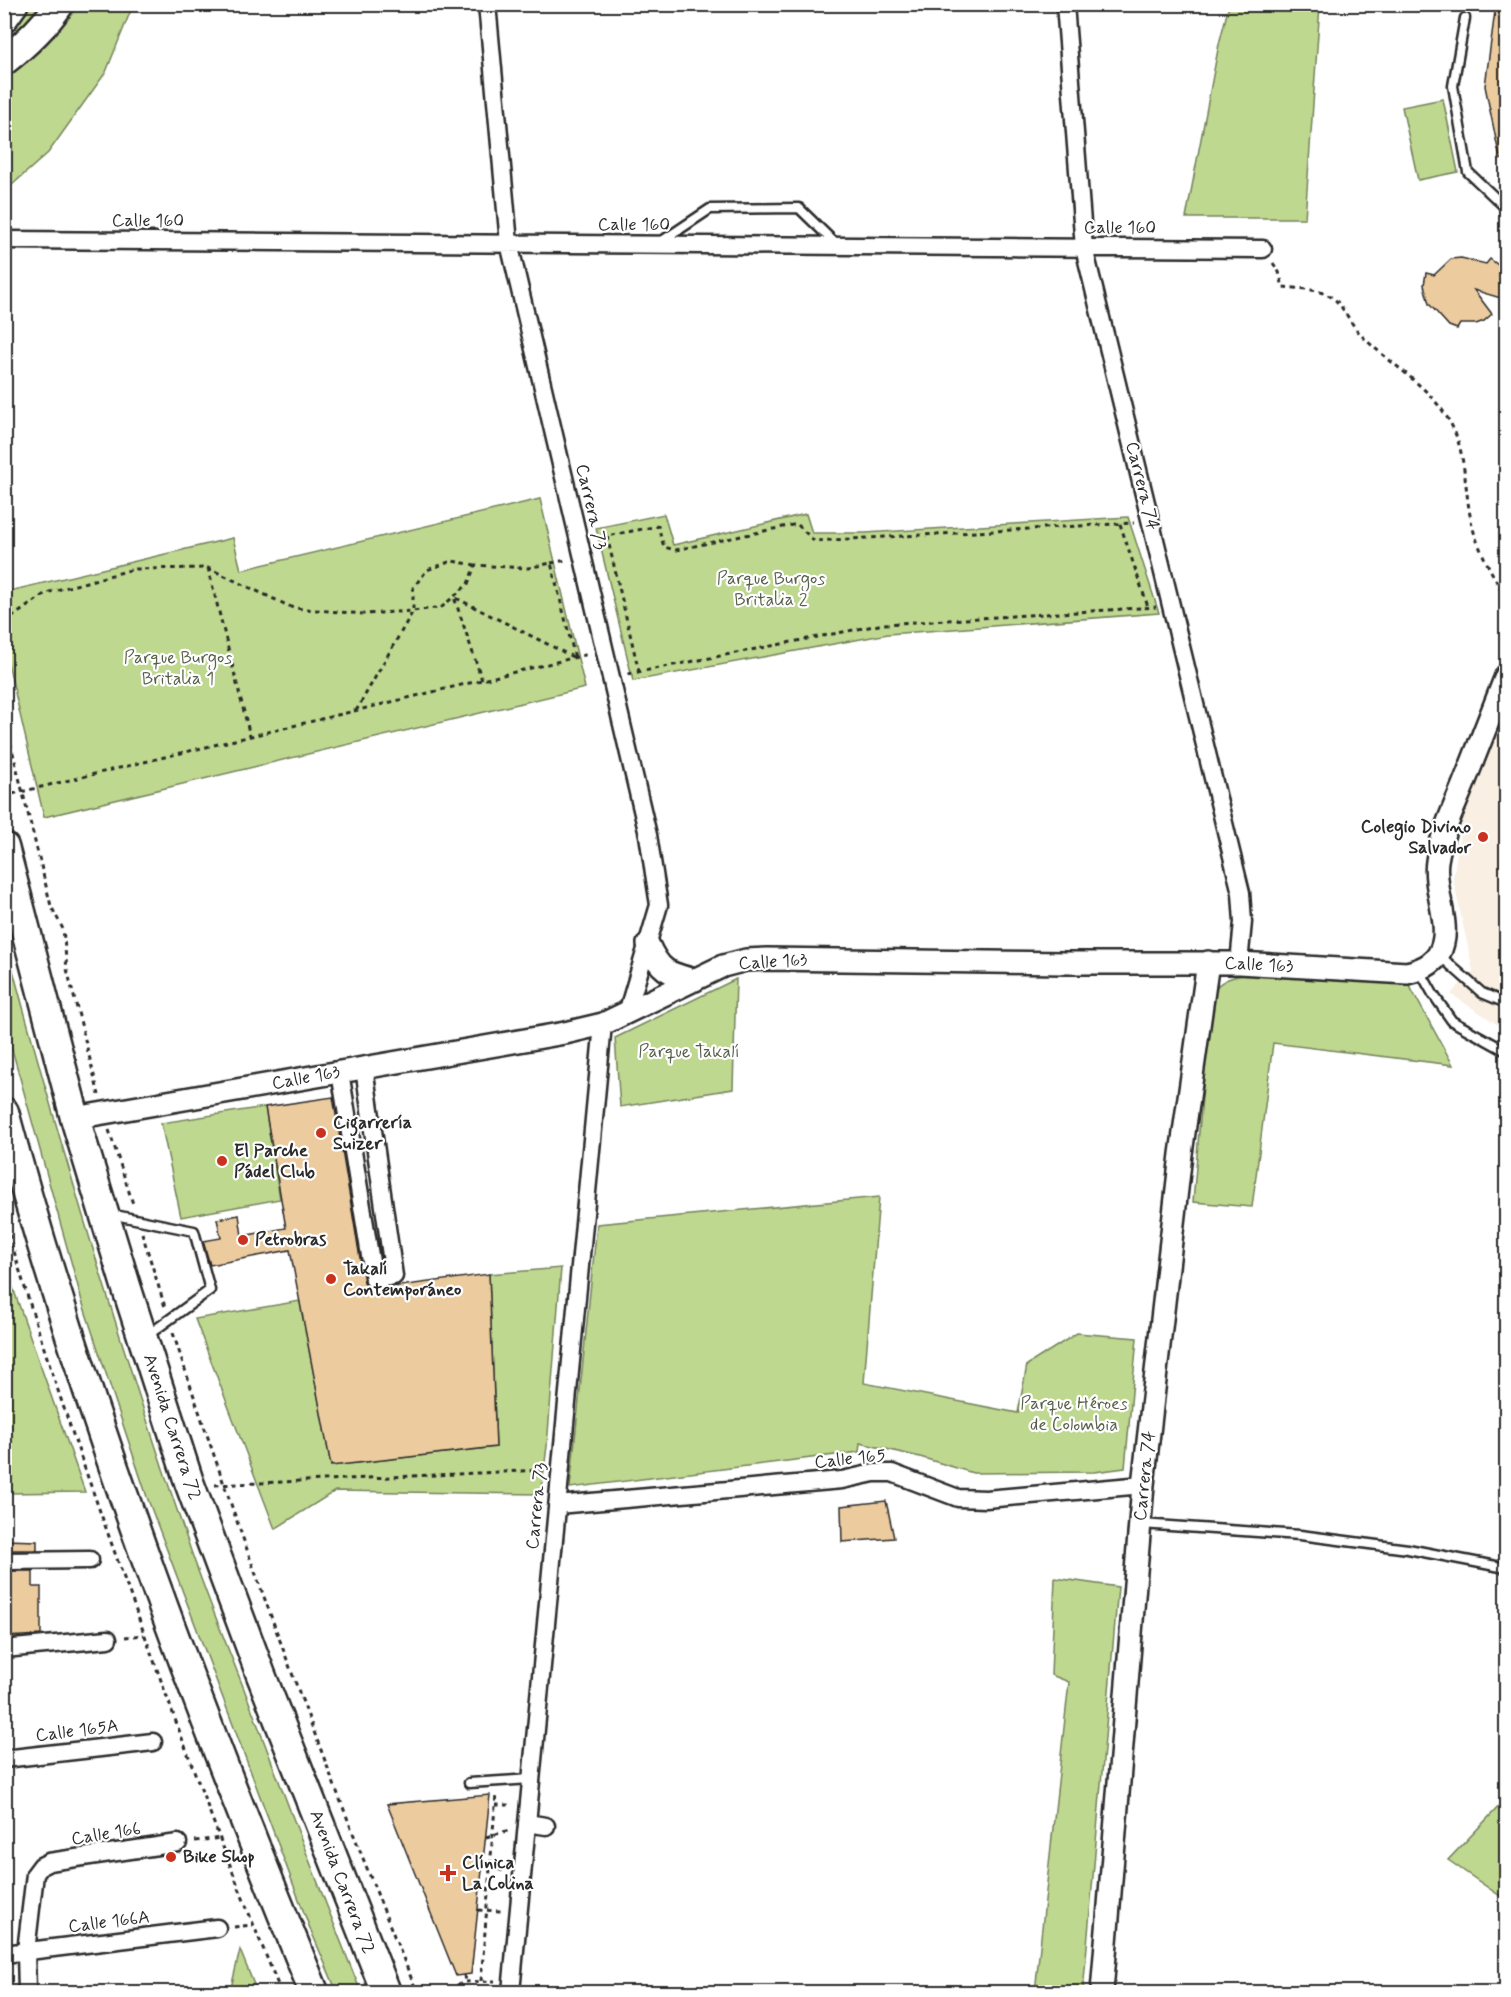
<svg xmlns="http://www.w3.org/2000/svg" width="1511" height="1997" font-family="Mynerve,sans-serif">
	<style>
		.built { fill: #f9efe2 }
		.green { fill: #bed88f; stroke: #74825d; stroke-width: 1.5 }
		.building { fill: #eccb9e; stroke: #2b2b2b; stroke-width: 1.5 }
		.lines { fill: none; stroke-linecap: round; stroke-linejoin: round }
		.service-casing { stroke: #2b2b2b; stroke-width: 13 }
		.minor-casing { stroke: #2b2b2b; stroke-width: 21 }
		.tertiary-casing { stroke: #2b2b2b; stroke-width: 26 }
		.primary-casing { stroke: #2b2b2b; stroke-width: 32 }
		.trunk-casing { stroke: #2b2b2b; stroke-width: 33 }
		.path { stroke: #2b2b2b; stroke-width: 3; stroke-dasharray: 4.5 4.5; stroke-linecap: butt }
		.service { stroke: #fff; stroke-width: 8 }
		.minor { stroke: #fff; stroke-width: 16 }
		.tertiary { stroke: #fff; stroke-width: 21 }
		.primary { stroke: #fff; stroke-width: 27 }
		.trunk { stroke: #fff; stroke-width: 28 }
		.poi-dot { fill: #c8321e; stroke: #fff; stroke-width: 2 }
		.labels { text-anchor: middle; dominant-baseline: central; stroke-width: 4.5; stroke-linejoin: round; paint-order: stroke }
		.street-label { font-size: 18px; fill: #2b2b2b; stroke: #fff }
		.park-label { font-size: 18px; fill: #575f49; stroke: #fff }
		.poi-label { font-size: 18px; font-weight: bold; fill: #2b2b2b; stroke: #fff; text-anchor: start }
	</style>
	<rect width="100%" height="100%" fill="#fff"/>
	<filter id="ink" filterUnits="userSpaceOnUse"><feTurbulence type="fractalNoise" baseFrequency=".0167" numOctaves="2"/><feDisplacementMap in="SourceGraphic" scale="12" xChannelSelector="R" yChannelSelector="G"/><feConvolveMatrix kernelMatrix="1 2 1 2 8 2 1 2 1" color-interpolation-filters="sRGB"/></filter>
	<g filter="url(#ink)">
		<path class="built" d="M 1506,694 L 1506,1030 L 1451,994 L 1473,971 L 1453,878 L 1466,797 Z"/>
		<path class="green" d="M 27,5 L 46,5 L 5,46 L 5,37 Z
			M 71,5 L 133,5 L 106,72 L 48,153 L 5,191 L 4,69 Z
			M 1229,5 L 1320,5 L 1305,218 L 1186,218 L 1219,44 Z
			M 1443,99 L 1458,172 L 1418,180 L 1402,107 Z
			M 540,499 L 585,688 L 44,817 L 5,650 L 5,592 L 233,538 L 241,570 Z
			M 664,514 L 673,545 L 806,514 L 812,533 L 865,533 L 1128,517 L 1159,613 L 888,634 L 633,681 L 596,528 Z
			M 4,937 C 59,1143 120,1346 190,1548 C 209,1604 233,1659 254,1715 C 289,1808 324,1901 361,1992 L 337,1992 L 309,1926 L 147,1497 L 82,1301 L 5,1024 Z
			M 1244,975 L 1408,983 L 1453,1065 L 1273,1043 L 1252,1207 L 1193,1202 L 1211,992 C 1221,981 1229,977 1244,975 Z
			M 736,979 L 733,1089 L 620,1107 L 615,1038 Z
			M 265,1107 L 280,1199 L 181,1217 L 161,1123 Z
			M 879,1197 L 864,1383 L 1018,1413 L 1027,1365 L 1077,1333 L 1137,1338 L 1125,1468 L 1094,1472 L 973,1473 L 920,1457 L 860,1443 L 859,1452 L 570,1488 L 597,1224 Z
			M 6,1268 L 85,1492 L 5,1493 Z
			M 561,1268 L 547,1446 L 541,1494 L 335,1491 L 275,1529 L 195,1319 L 300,1301 L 331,1466 L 496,1447 L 489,1274 Z
			M 1055,1578 L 1118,1587 L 1083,1992 L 1035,1992 L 1069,1682 L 1051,1675 Z
			M 1506,1799 L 1506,1900 L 1448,1860 Z
			M 240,1950 L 257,1992 L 230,1992 Z"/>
		<path class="building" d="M 1496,4 L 1506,4 L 1506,159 L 1500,159 L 1485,86 Z
			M 1461,258 L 1486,264 L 1490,259 L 1498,265 L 1504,282 L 1504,299 L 1474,290 L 1492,314 L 1484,321 L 1476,324 L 1460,324 L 1457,329 L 1449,326 L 1429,304 L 1424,285 L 1426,273 L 1434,275 L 1451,259 Z
			M 333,1097 L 364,1282 L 369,1290 L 489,1274 L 496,1447 L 331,1466 L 290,1250 L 210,1265 L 203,1241 L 221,1238 L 217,1219 L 239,1215 L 242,1236 L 286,1228 L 265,1107 Z
			M 886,1501 L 894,1538 L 842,1542 L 841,1506 Z
			M 4,1540 L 37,1541 L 37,1550 L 4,1550 Z
			M 4,1571 L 33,1571 L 33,1587 L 41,1587 L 41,1635 L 4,1637 Z
			M 490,1795 L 471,1974 L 456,1976 L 387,1804 Z"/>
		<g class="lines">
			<g class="service-casing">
				<path id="service" d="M 1465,18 L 1453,86 L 1468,172 L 1506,208
					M 659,243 L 710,209 L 799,208 L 837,245
					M 1439,955 L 1482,993 L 1506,1003
					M 1420,971 L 1433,994 L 1452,1021 L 1506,1051
					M 110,1214 L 194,1231 L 210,1290 L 148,1335
					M 1141,1524 L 1300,1535 L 1408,1549 L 1506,1568
					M 469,1783 L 531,1779"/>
			</g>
			<g class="minor-casing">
				<path id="minor" d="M 487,4 L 509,243 L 648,835 L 659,905 L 627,1013
					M 1065,4 L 1084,248 L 1241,893 L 1243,922 L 1239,963
					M 4,240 L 1263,249
					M 340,1072 L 374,1280 L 394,1276 L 364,1068
					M 4,1174 L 10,1148
					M 557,1505 L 842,1480 L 874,1473 L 892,1473 L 958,1498 L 986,1499 L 1143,1485
					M 4,1561 L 90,1560
					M 4,1649 L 108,1639
					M 4,1759 L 153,1742
					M 527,1823 L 546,1826
					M 4,1954 L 217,1928
					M 27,1992 L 26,1951 L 35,1874 L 41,1866 L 49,1862 L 178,1843
					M 511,1992 L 603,1024"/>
			</g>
			<g class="tertiary-casing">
				<path id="tertiary" d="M 648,944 C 660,971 667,973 695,980
					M 75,1118 L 565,1033 L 603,1024 L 723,966 L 746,960 L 767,959 L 1066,963 L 1239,963 L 1407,973 C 1424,969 1439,962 1443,943 C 1449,920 1433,887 1437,861 C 1441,834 1454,808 1464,783 C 1478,747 1492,712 1506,676
					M 1102,1992 L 1143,1485 L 1181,1154 L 1208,962"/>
			</g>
			<g class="primary-casing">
				<path id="primary" d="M 4,18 L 14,4
					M 4,61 C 26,44 44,27 60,4"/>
			</g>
			<g class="trunk-casing">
				<path id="trunk" d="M 4,847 L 75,1118 L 126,1286 L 189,1482 L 261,1675 L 386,1992
					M 4,1112 C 85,1412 196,1704 314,1992"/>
			</g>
			<path class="path" d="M 1273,263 L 1279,272 L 1283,287 C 1302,289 1326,288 1339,304 C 1347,314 1353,327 1363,337 C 1390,364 1428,385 1448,419 C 1467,449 1464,491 1472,525 C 1479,552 1494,576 1506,599
				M 1120,524 L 1148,607
				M 551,563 L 567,560
				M 208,568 L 250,736
				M 4,623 L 46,593 L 134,569 L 208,568 L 293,608 L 364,614 L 413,611 L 442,607 L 468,584 L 475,565 L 528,568 L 551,563 L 575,658
				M 639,672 L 607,536 L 658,526 L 664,547 L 676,550 L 797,524 L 814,541 L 1134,523
				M 628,674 L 884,624 L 1156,607
				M 482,680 L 454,597 L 575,658
				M 356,711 L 413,611 L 413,588 L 427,570 L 452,561 L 475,565
				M 4,717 L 51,906 L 63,929 L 67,969 L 99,1095
				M 4,796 L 589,654
				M 109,1130 L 134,1207
				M 4,1217 C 44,1358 94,1496 144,1633 C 187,1754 232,1874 281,1992
				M 142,1233 L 165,1307
				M 173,1333 C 246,1556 328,1776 417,1992
				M 215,1485 L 544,1470
				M 125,1637 L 144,1635
				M 495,1805 L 512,1805
				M 486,1837 L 510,1830
				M 195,1841 L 221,1838
				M 490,1866 L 506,1872
				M 478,1910 L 502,1911
				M 234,1927 L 253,1925
				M 464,1975 L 465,1982
				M 481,1981 L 496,1794
				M 440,1992 L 465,1982 L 495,1981"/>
			<use href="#service" class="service"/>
			<use href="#minor" class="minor"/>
			<use href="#tertiary" class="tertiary"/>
			<use href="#primary" class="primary"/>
			<use href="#trunk" class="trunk"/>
		</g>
	</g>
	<g class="poi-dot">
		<circle cx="1483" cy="837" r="6"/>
		<circle cx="321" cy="1133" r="6"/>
		<circle cx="222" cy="1161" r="6"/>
		<circle cx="243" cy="1240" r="6"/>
		<circle cx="331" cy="1279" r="6"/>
		<circle cx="171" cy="1857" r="6"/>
		<path d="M445 1864h6v6h6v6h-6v6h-6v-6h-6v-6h6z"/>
	</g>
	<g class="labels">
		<g class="street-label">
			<text x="148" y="221">Calle 160</text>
			<text x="634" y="225">Calle 160</text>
			<text x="1120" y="228">Calle 160</text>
			<text transform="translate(1142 486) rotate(76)">Carrera 74</text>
			<text transform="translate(591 507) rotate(77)">Carrera 73</text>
			<text transform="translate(773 962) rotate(-3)">Calle 163</text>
			<text transform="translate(1259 965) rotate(3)">Calle 163</text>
			<text transform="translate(306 1078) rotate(-10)">Calle 163</text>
			<text transform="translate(172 1427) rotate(72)">Avenida Carrera 72</text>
			<text transform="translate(850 1459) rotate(-6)">Calle 165</text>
			<text transform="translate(1145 1476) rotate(-84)">Carrera 74</text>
			<text transform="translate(537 1506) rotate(-84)">Carrera 73</text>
			<text transform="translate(77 1731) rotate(-7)">Calle 165A</text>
			<text transform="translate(106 1834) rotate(-9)">Calle 166</text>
			<text transform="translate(342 1882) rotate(69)">Avenida Carrera 72</text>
			<text transform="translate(109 1922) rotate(-7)">Calle 166A</text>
		</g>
		<g class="park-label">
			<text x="771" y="579">Parque Burgos<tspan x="771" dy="21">Britalia 2</tspan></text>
			<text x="178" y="658">Parque Burgos<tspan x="178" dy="21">Britalia 1</tspan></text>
			<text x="689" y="1052">Parque Takalí</text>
			<text x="1074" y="1404">Parque Héroes<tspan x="1074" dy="21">de Colombia</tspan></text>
		</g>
		<g class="poi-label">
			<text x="1471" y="827" text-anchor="end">Colegio Divino<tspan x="1471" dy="21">Salvador</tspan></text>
			<text x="333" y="1123">Cigarrería<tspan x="333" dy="21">Suizer</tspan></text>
			<text x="234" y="1151">El Parche<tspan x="234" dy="21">Pádel Club</tspan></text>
			<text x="255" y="1240">Petrobras</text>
			<text x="343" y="1269">Takalí<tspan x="343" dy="21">Contemporáneo</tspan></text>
			<text x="183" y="1857">Bike Shop</text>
			<text x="462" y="1863">Clínica<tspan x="462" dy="21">La Colina</tspan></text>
		</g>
	</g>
	<rect width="1511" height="1997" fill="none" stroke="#fff" stroke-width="24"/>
	<rect x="12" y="12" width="1487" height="1973" fill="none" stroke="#2b2b2b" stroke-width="2" filter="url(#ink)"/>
</svg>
